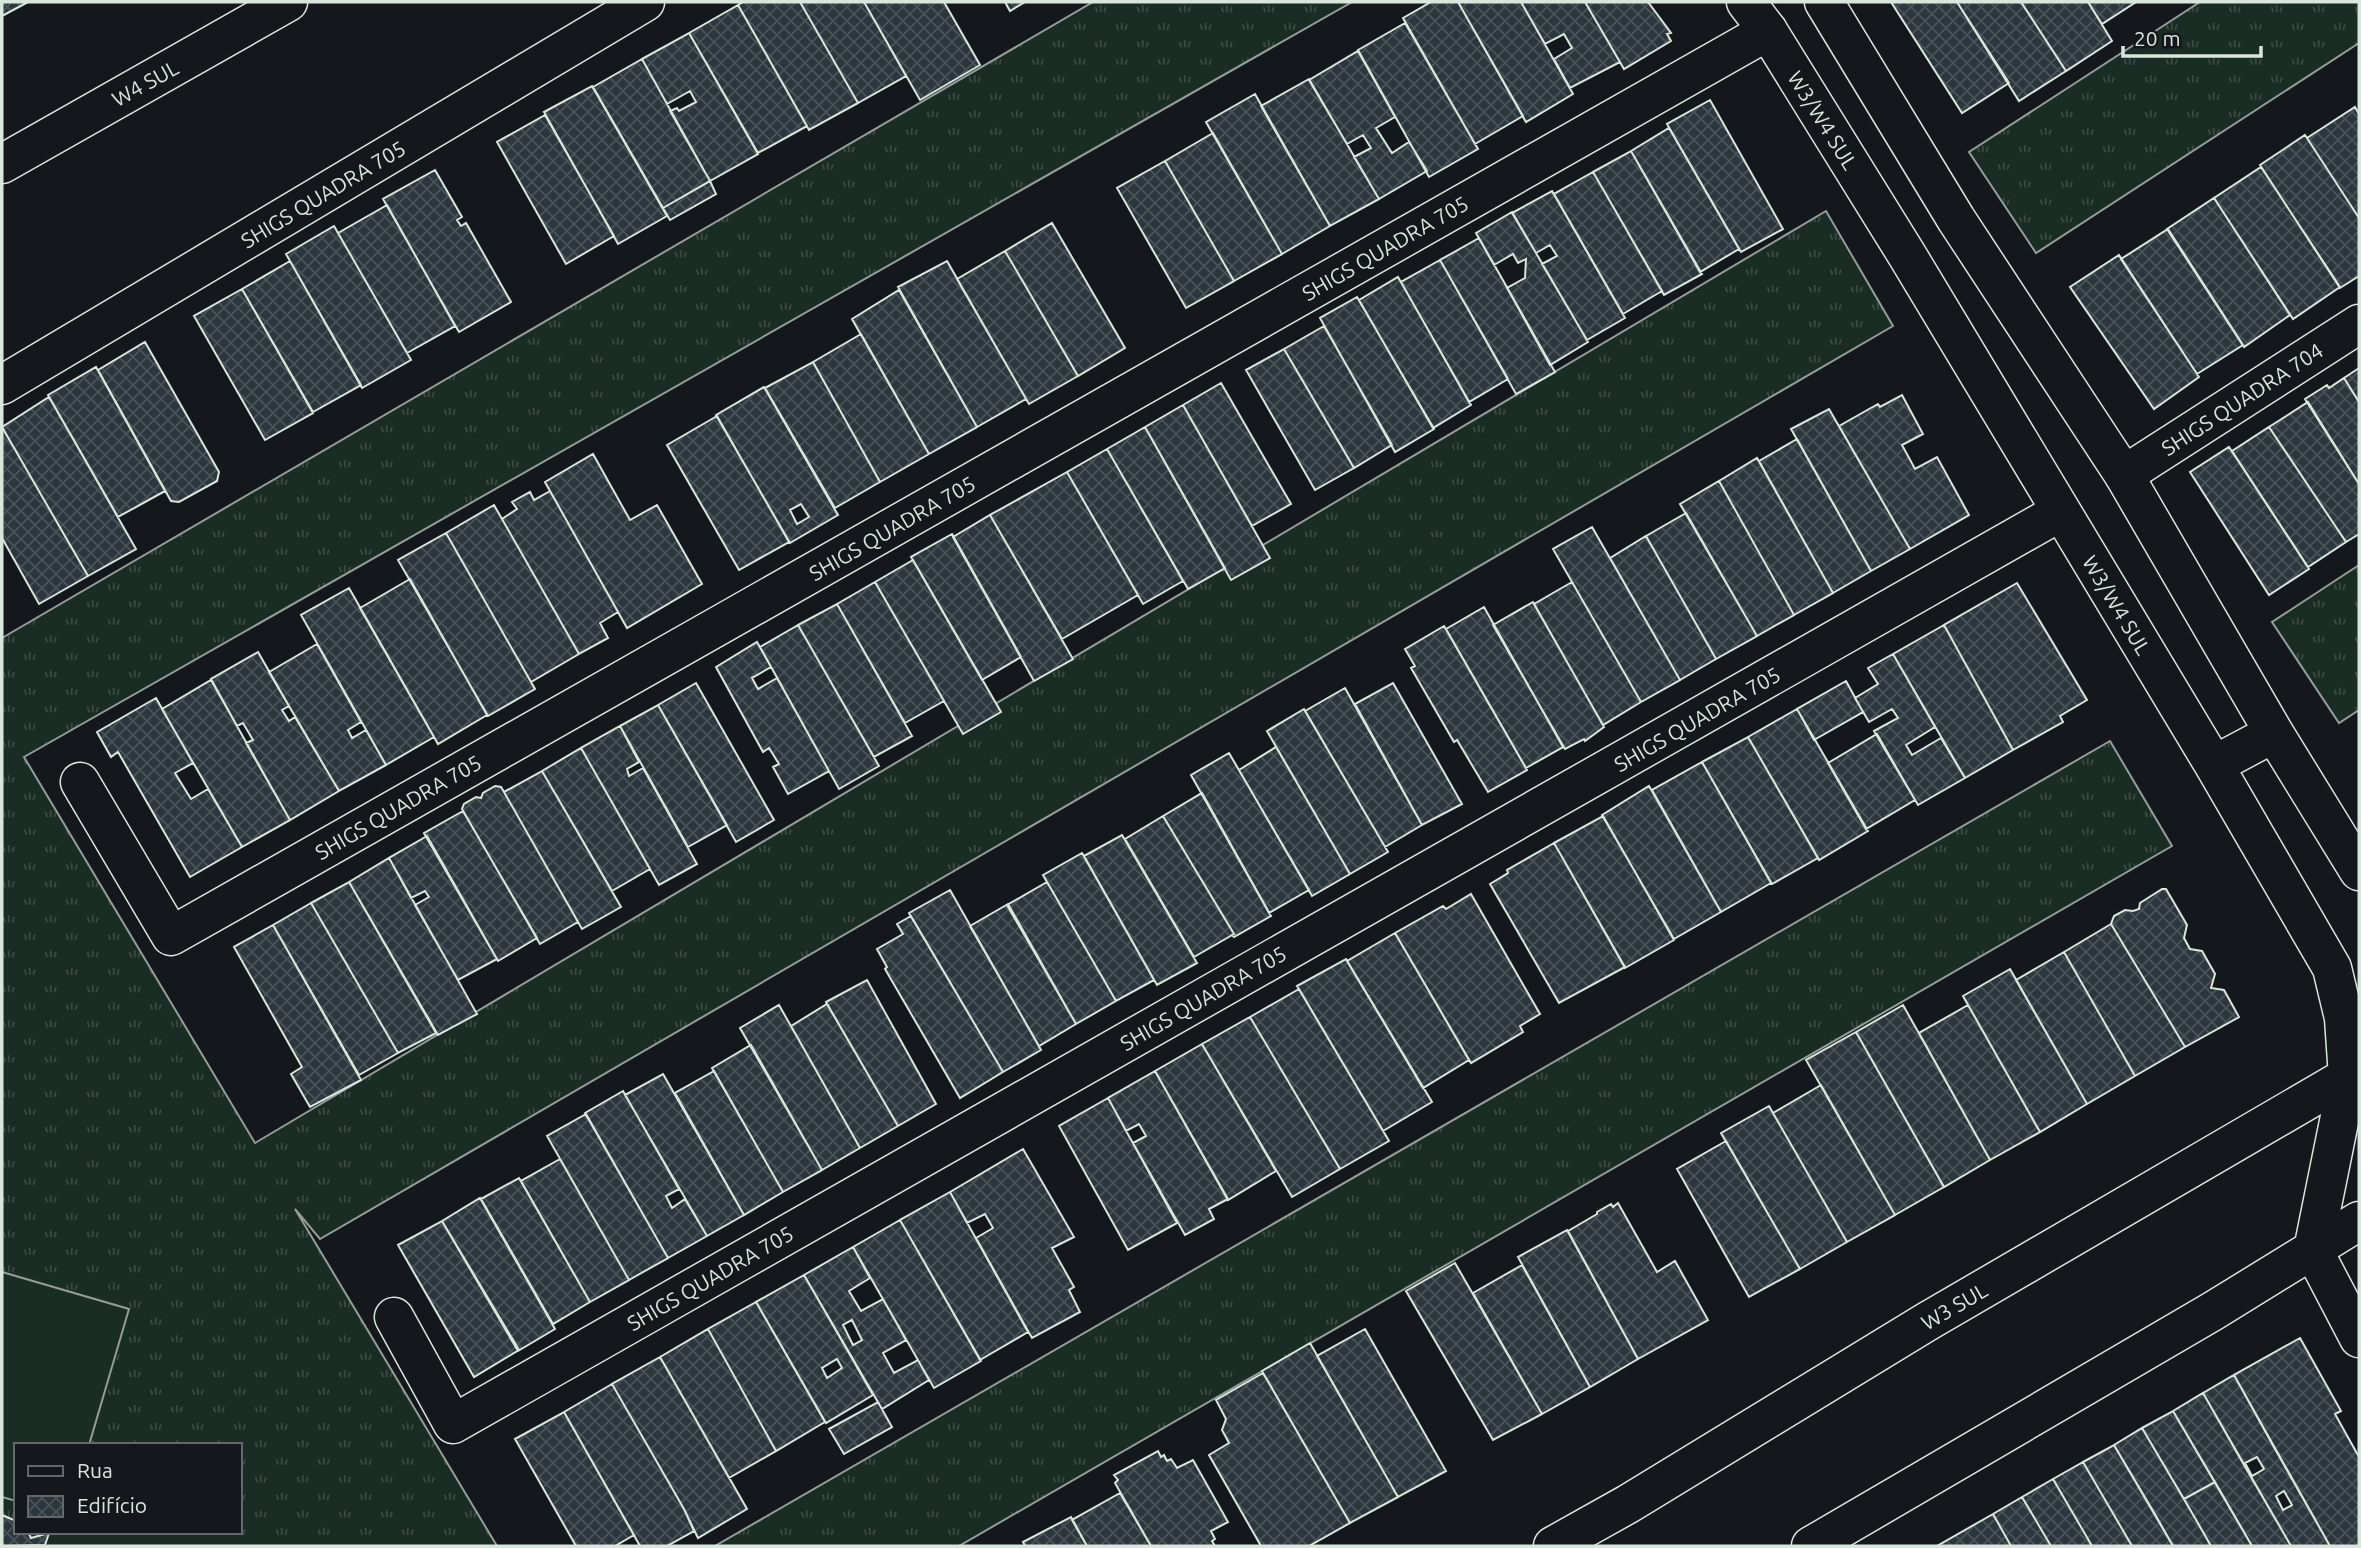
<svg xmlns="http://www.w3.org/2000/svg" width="2361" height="1548" font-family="Ubuntu,sans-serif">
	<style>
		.grass { fill: url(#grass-tufts); stroke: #939e99; stroke-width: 2; fill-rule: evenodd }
		.pitch { fill: #1a2d24; stroke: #939e99; stroke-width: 2 }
		.building { fill: url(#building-cross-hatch); stroke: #d8e6dc; stroke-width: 2; fill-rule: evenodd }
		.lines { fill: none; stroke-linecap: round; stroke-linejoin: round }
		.minor-casing { stroke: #d8e6dc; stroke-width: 41 }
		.major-casing { stroke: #d8e6dc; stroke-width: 41 }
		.minor { stroke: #14181c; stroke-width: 38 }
		.major { stroke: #14181c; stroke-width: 38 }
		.labels { text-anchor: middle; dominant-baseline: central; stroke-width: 5; stroke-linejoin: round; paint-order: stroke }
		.street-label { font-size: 21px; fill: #d8e6dc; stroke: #14181c }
	</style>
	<defs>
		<pattern id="grass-tufts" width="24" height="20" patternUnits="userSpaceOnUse" patternTransform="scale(1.75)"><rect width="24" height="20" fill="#1a2d24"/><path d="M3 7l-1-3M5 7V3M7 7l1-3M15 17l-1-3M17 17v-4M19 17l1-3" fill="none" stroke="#3b4b43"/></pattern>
		<pattern id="building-cross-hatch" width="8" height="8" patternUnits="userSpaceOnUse" patternTransform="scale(1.75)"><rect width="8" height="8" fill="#2c363c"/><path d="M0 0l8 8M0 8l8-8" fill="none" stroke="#4a5358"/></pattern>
	</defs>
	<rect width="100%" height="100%" fill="#14181c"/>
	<path class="grass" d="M 1093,2 L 1352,2 L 24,757 L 255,1143 L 1826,211 L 1893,326 L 320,1239 L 295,1209 L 497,1546 L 2,1546 L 2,638 ZM 16,1445 L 240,1445 L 240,1532 L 16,1532 Z
		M 2200,2 L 2359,2 L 2359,43 L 2036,253 L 1969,152 Z
		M 2359,565 L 2359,710 L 2339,723 L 2272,622 Z
		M 2110,741 L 2172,846 L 959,1546 L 715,1546 Z"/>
	<path class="pitch" d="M 2,1272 L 129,1309 L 89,1445 L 16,1445 L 16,1501 L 2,1497 Z"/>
	<path class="building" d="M 2,2 L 28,2 L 2,16 Z
		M 743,2 L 800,2 L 858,103 L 809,130 L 738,5 Z
		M 800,2 L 864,2 L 906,76 L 858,103 Z
		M 864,2 L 944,2 L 980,65 L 920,100 Z
		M 1005,2 L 1025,2 L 1010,11 Z
		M 1431,2 L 1458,2 L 1523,116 L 1475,144 L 1403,18 Z
		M 1458,2 L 1521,2 L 1573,94 L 1526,122 Z
		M 1521,2 L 1585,2 L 1620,62 L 1570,88 L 1554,59 L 1572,48 L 1564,34 L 1545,44 Z
		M 1585,2 L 1648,2 L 1671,33 L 1667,34 L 1671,41 L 1624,69 Z
		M 1891,2 L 1957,2 L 2009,83 L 1962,113 Z
		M 1957,2 L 2021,2 L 2066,71 L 2019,101 Z
		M 2021,2 L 2088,2 L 2112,41 L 2066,71 Z
		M 2088,2 L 2136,2 L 2102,24 Z
		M 738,5 L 807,126 L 758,153 L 689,33 Z
		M 1405,23 L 1478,149 L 1429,177 L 1358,50 Z
		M 689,33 L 758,154 L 710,181 L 670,111 L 677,108 L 679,111 L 696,102 L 690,91 L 667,104 L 642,59 Z
		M 1358,51 L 1395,117 L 1376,128 L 1392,153 L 1409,142 L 1427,171 L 1379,199 L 1354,157 L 1371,148 L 1363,135 L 1347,144 L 1309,80 Z
		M 642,59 L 710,181 L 663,208 L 593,87 Z
		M 1309,79 L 1379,199 L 1330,226 L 1261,106 Z
		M 592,86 L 667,216 L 618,244 L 544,112 Z
		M 1255,94 L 1330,226 L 1282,254 L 1206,122 Z
		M 1710,100 L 1783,229 L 1741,252 L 1667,124 Z
		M 2355,107 L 2359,114 L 2359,218 L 2307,138 Z
		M 545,115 L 614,236 L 566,264 L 497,142 Z
		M 1669,128 L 1739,249 L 1700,272 L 1631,151 Z
		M 1213,133 L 1282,254 L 1234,281 L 1165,161 Z
		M 2305,135 L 2359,218 L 2359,276 L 2340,288 L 2260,165 Z
		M 1631,151 L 1702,274 L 1664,295 L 1593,172 Z
		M 1165,161 L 1234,281 L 1186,308 L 1117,188 Z
		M 2261,167 L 2340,287 L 2293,319 L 2214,198 Z
		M 435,170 L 462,217 L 457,220 L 461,226 L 466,223 L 511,302 L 459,332 L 383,199 Z
		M 1593,172 L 1662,291 L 1623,314 L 1554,194 Z
		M 710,181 L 716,194 L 670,220 L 663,208 Z
		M 1552,191 L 1625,318 L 1587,340 L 1542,264 L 1557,256 L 1550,245 L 1536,253 L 1512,213 Z
		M 2214,198 L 2290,315 L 2244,347 L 2167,229 Z
		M 387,205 L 455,326 L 407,353 L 338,233 Z
		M 1512,212 L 1588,342 L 1550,365 L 1507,288 L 1525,278 L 1526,259 L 1518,263 L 1513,254 L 1494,265 L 1476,233 Z
		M 1052,223 L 1125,348 L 1078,376 L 1005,251 Z
		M 334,226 L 411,360 L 362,388 L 286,254 Z
		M 2168,229 L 2243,345 L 2197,374 L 2121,259 Z
		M 1479,238 L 1555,372 L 1516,394 L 1440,260 Z
		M 1005,251 L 1078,376 L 1029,404 L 957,279 Z
		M 2119,255 L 2199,377 L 2154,409 L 2070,287 Z
		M 1440,260 L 1508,379 L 1469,402 L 1401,282 Z
		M 290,261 L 361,385 L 313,412 L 242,289 Z
		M 947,261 L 1026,399 L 977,427 L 898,287 Z
		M 1398,277 L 1471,405 L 1433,428 L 1359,300 Z
		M 242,289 L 313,413 L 265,440 L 194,316 Z
		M 899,290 L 977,427 L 929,454 L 852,319 Z
		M 1357,297 L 1434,429 L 1395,452 L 1320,318 Z
		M 1324,326 L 1392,445 L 1354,468 L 1284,349 Z
		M 861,334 L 929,454 L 880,482 L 813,362 Z
		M 145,342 L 219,472 L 217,481 L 179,502 L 171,501 L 98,370 Z
		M 1284,349 L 1354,468 L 1315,490 L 1246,370 Z
		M 813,362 L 880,482 L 835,508 L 765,388 Z
		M 96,367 L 165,491 L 118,517 L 48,395 Z
		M 2359,368 L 2359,402 L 2344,378 Z
		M 2344,378 L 2359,402 L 2359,484 L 2305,399 L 2327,385 L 2329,388 Z
		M 1221,383 L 1291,504 L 1252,526 L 1183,405 Z
		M 764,387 L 838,515 L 790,543 L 716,415 ZM 801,504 L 809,517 L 797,524 L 790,510 Z
		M 1902,395 L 1923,434 L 1902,445 L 1915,469 L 1937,457 L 1969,515 L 1910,549 L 1839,426 L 1878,404 L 1880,407 Z
		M 49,397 L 136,549 L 88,576 L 2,427 Z
		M 2308,402 L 2359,484 L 2359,534 L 2346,542 L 2269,427 Z
		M 1183,405 L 1270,558 L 1231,580 L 1145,427 Z
		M 1829,409 L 1910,549 L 1871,571 L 1791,429 Z
		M 717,416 L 789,542 L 739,570 L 667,445 Z
		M 2,427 L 88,576 L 39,604 L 2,538 Z
		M 1145,427 L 1225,568 L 1188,589 L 1107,449 Z
		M 2269,427 L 2346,542 L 2308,567 L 2232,451 Z
		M 1797,439 L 1871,571 L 1833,593 L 1759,461 Z
		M 2229,447 L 2309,569 L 2269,595 L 2190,472 Z
		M 1107,449 L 1183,581 L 1143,604 L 1067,472 Z
		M 593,454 L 630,520 L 657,505 L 702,584 L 627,628 L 545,482 Z
		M 1757,458 L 1833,593 L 1794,615 L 1719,481 Z
		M 1067,472 L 1138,595 L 1062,639 L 990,515 Z
		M 1719,481 L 1794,615 L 1757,636 L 1680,504 Z
		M 550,491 L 618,612 L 600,623 L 608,638 L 579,654 L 502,519 L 517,509 L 512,502 L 530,492 L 534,500 Z
		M 494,505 L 579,654 L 531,682 L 446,533 Z
		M 1686,513 L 1757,636 L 1716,659 L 1646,536 Z
		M 990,515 L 1073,659 L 1034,681 L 953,537 Z
		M 1592,527 L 1680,680 L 1641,702 L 1553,549 Z
		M 446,533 L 535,689 L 488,716 L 398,560 Z
		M 952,534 L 1021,657 L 982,680 L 911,557 Z
		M 1646,536 L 1716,659 L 1680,680 L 1610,558 Z
		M 913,560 L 1001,712 L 963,734 L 875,582 Z
		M 410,579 L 487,715 L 438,744 L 360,608 Z
		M 875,582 L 944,701 L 905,723 L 837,604 Z
		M 1572,582 L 1641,702 L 1603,725 L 1534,604 Z
		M 2017,583 L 2087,700 L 2060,716 L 2063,722 L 2013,750 L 1944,625 Z
		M 349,588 L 434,737 L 386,765 L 301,615 Z
		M 1533,602 L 1604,727 L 1585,741 L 1584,739 L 1565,749 L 1493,625 Z
		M 837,604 L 912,736 L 874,757 L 798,625 Z
		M 1484,607 L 1563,747 L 1526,768 L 1446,629 Z
		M 798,625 L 879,766 L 839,789 L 760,647 Z
		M 1944,625 L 2013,750 L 1965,778 L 1893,654 Z
		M 1444,626 L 1527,770 L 1488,792 L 1457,740 L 1454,742 L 1411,668 L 1415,666 L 1405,649 Z
		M 757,642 L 771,667 L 752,678 L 758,689 L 777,678 L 829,771 L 788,794 L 773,767 L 779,764 L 769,748 L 763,752 L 716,667 Z
		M 317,644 L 361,722 L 348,730 L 352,738 L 366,730 L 386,765 L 339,791 L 269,672 Z
		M 258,652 L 289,706 L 282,710 L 289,721 L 295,717 L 339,791 L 290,820 L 246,743 L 253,740 L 243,723 L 237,726 L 211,679 Z
		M 1893,654 L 1935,727 L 1906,745 L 1912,755 L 1941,738 L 1965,778 L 1918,805 L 1874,731 L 1898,718 L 1892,709 L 1869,722 L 1855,698 L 1878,684 L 1868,668 Z
		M 211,680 L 290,820 L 242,847 L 162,709 Z
		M 1846,681 L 1863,712 L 1814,740 L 1797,709 Z
		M 696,683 L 774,820 L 736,842 L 658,705 Z
		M 1393,683 L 1462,804 L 1422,825 L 1355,704 Z
		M 1345,688 L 1422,825 L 1385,847 L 1305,711 Z
		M 156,698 L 193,763 L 175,773 L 191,799 L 208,789 L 242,847 L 190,877 L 118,752 L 111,757 L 97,732 Z
		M 658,705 L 727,825 L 688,847 L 620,726 Z
		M 1304,709 L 1388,852 L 1350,874 L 1267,731 Z
		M 1797,709 L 1868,831 L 1819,860 L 1748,737 Z
		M 620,726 L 639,762 L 627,769 L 629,776 L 643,768 L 697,864 L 659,885 L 581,748 Z
		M 1877,734 L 1915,800 L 1866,829 L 1828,763 Z
		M 1748,737 L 1818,858 L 1772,884 L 1702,762 Z
		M 1276,747 L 1350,874 L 1312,896 L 1239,770 Z
		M 581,748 L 650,869 L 612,891 L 542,771 Z
		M 1229,753 L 1309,890 L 1269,913 L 1191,775 Z
		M 1702,762 L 1771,883 L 1721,912 L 1652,790 Z
		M 542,771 L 621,907 L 582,929 L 504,792 Z
		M 495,786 L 501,787 L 504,792 L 578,922 L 540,944 L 462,809 L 464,804 L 476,797 L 481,798 L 483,793 Z
		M 1649,786 L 1721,912 L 1674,939 L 1602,815 Z
		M 1202,793 L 1271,916 L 1234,937 L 1232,935 L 1234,934 L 1163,816 Z
		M 463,811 L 537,938 L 498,961 L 424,833 Z
		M 1163,816 L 1234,934 L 1194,957 L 1125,839 Z
		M 1603,816 L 1674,940 L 1625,968 L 1554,843 Z
		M 1122,835 L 1197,963 L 1157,985 L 1084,856 Z
		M 427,836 L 497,959 L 458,980 L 415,905 L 429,897 L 425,891 L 411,898 L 389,858 Z
		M 1554,843 L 1625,967 L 1559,1003 L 1490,884 L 1508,873 L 1507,870 Z
		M 1082,853 L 1154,980 L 1116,1001 L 1043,875 Z
		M 389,858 L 477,1014 L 438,1035 L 349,882 Z
		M 349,882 L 436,1033 L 398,1053 L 311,903 Z
		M 1047,882 L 1116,1001 L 1076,1024 L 1007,905 Z
		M 2162,889 L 2166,889 L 2187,925 L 2184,938 L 2190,949 L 2202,951 L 2215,974 L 2211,988 L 2224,990 L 2239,1017 L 2185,1047 L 2111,924 L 2114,916 L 2125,910 L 2133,911 L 2139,909 L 2140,903 Z
		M 950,890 L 1041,1050 L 1003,1072 L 909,913 Z
		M 1471,894 L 1540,1014 L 1520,1026 L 1523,1032 L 1471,1063 L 1395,933 L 1443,906 L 1446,909 Z
		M 311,903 L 398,1053 L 359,1075 L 273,925 Z
		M 1008,904 L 1076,1024 L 1039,1046 L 970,926 Z
		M 911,916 L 1003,1072 L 960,1098 L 885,969 L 887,967 L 877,949 L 903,934 L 897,924 Z
		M 2111,924 L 2185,1047 L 2135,1076 L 2064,952 Z
		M 273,925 L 361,1080 L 310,1107 L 291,1074 L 302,1067 L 234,947 Z
		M 1395,933 L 1469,1060 L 1423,1088 L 1347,961 Z
		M 2064,952 L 2135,1076 L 2087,1104 L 2016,980 Z
		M 1346,959 L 1432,1102 L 1383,1131 L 1297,986 Z
		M 2010,969 L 2087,1104 L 2040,1132 L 1963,996 Z
		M 867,980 L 936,1104 L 898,1126 L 826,1002 Z
		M 1299,989 L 1389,1141 L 1340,1169 L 1250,1017 Z
		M 827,1004 L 898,1126 L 860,1148 L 791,1026 Z
		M 779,1005 L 860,1148 L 822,1170 L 740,1028 Z
		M 1903,1005 L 1990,1160 L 1944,1187 L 1856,1032 Z
		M 1968,1005 L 2040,1132 L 1990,1160 L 1919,1033 Z
		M 1250,1017 L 1340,1169 L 1292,1197 L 1202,1044 Z
		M 1856,1032 L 1944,1187 L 1895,1215 L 1806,1060 Z
		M 1202,1044 L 1276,1171 L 1228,1200 L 1155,1071 Z
		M 751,1045 L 822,1170 L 783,1192 L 712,1068 Z
		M 714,1071 L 783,1192 L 744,1215 L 675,1093 Z
		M 1155,1071 L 1228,1199 L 1209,1209 L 1214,1219 L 1185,1235 L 1133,1143 L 1146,1136 L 1139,1124 L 1126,1131 L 1108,1098 Z
		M 663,1074 L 744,1215 L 707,1236 L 625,1095 Z
		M 1821,1085 L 1895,1215 L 1847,1242 L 1773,1113 Z
		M 623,1091 L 679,1189 L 666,1196 L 672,1208 L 685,1199 L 707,1236 L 668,1258 L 585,1113 Z
		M 1108,1098 L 1177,1223 L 1128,1250 L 1059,1126 Z
		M 1769,1106 L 1847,1242 L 1800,1269 L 1721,1133 Z
		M 586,1114 L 668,1258 L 629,1280 L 547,1136 Z
		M 1726,1141 L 1800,1269 L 1749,1297 L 1677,1169 Z
		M 1023,1149 L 1074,1237 L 1052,1248 L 1074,1287 L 1069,1290 L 1080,1312 L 1032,1338 L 976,1238 L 993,1228 L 985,1214 L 967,1223 L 950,1192 Z
		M 560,1159 L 629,1280 L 590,1302 L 521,1181 Z
		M 519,1178 L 590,1302 L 553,1324 L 481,1199 Z
		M 950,1192 L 1028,1332 L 980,1360 L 900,1220 Z
		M 480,1198 L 555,1329 L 518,1351 L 442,1221 Z
		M 1618,1203 L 1657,1272 L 1675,1261 L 1708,1320 L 1638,1359 L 1568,1231 L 1597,1214 L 1597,1212 L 1611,1204 L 1613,1207 Z
		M 900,1220 L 981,1361 L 934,1388 L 853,1247 Z
		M 442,1221 L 519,1350 L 474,1377 L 398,1245 Z
		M 1567,1230 L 1638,1359 L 1590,1387 L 1518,1257 Z
		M 853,1247 L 870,1278 L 849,1291 L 861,1311 L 883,1299 L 906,1340 L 883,1353 L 894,1373 L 918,1360 L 929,1380 L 882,1409 L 804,1275 ZM 852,1320 L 862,1340 L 853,1345 L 843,1325 Z
		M 1455,1263 L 1542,1414 L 1493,1440 L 1406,1291 Z
		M 1522,1265 L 1590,1387 L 1542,1414 L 1473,1293 Z
		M 804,1275 L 873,1395 L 826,1423 L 756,1302 ZM 837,1359 L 842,1368 L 827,1378 L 822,1368 Z
		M 756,1302 L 825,1422 L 776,1451 L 708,1329 Z
		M 708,1329 L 776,1451 L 729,1478 L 660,1357 Z
		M 1365,1329 L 1446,1471 L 1398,1497 L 1317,1356 Z
		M 2300,1338 L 2341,1411 L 2335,1414 L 2359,1457 L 2359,1546 L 2330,1546 L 2234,1375 Z
		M 1310,1343 L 1398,1497 L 1350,1523 L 1262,1371 Z
		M 660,1357 L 747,1509 L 698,1538 L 684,1509 L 612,1384 Z
		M 1263,1373 L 1350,1523 L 1309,1546 L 1261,1546 L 1209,1455 L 1229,1443 L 1222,1430 L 1226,1419 L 1216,1400 Z
		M 2234,1375 L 2275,1449 L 2330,1546 L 2291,1546 L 2203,1393 ZM 2257,1457 L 2264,1469 L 2252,1476 L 2245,1463 ZM 2284,1491 L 2292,1505 L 2283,1510 L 2276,1496 Z
		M 612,1384 L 684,1509 L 694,1531 L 667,1546 L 640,1546 L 564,1412 Z
		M 2203,1393 L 2244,1465 L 2291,1546 L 2252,1546 L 2173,1411 Z
		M 878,1402 L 892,1427 L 844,1454 L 829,1429 Z
		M 2173,1411 L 2215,1482 L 2184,1499 L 2142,1428 Z
		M 564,1412 L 634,1535 L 615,1546 L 576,1546 L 515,1439 Z
		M 2142,1428 L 2195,1518 L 2211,1546 L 2173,1546 L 2114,1445 Z
		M 2114,1445 L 2156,1516 L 2173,1546 L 2132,1546 L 2083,1462 Z
		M 1158,1451 L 1161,1457 L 1164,1455 L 1167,1461 L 1171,1459 L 1177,1468 L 1193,1460 L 1228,1522 L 1211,1531 L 1215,1539 L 1212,1541 L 1215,1546 L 1151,1546 L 1115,1483 L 1118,1480 L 1114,1475 Z
		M 2083,1462 L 2132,1546 L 2092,1546 L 2053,1479 Z
		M 2053,1479 L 2092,1546 L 2051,1546 L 2022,1497 Z
		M 2215,1482 L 2226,1501 L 2252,1546 L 2211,1546 L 2184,1499 Z
		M 1120,1493 L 1151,1546 L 1087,1546 L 1072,1520 Z
		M 2022,1497 L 2051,1546 L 2011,1546 L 1993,1514 Z
		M 1993,1514 L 2011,1546 L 1937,1546 Z
		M 2,1515 L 16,1521 L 16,1532 L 28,1532 L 31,1538 L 49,1533 L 45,1545 L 2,1546 Z
		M 1071,1517 L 1087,1546 L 1025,1546 L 1023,1542 Z"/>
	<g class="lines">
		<g class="minor-casing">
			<path id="minor" d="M 2,385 L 645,2
				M 2124,475 L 2359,324
				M 80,782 L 171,936 L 1768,31
				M 2313,1250 L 2359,1338
				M 394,1317 L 453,1424 L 2060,512"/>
		</g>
		<g class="major-casing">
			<path id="major" d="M 1746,2 L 1768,31 L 1907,255 L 2214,765 L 2332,968 L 2344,1018 L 2348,1077 L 2313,1250
				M 1824,2 L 1956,219 L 2124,475 L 2274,733 L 2359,871
				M 2,164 L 288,2
				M 2214,765 L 2274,733
				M 1553,1546 L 1628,1504 L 1928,1321 L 2359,1070
				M 1811,1546 L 2213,1311 L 2359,1221"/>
		</g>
		<use href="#minor" class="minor"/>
		<use href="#major" class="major"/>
	</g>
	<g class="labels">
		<g class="street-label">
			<text transform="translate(145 83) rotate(-29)">W4 SUL</text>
			<text transform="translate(1823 120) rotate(58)">W3/W4 SUL</text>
			<text transform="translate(323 194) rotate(-31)">SHIGS QUADRA 705</text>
			<text transform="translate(1385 248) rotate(-30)">SHIGS QUADRA 705</text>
			<text transform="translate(2242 399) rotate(-33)">SHIGS QUADRA 704</text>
			<text transform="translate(892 528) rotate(-30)">SHIGS QUADRA 705</text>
			<text transform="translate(2117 605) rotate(59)">W3/W4 SUL</text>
			<text transform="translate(1697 719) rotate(-30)">SHIGS QUADRA 705</text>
			<text transform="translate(398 807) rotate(-30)">SHIGS QUADRA 705</text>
			<text transform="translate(1203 998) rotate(-30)">SHIGS QUADRA 705</text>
			<text transform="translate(710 1278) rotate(-30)">SHIGS QUADRA 705</text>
			<text transform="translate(1954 1306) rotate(-30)">W3 SUL</text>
		</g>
	</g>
	<rect width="2361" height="1548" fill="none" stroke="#d8e6dc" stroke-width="7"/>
	<rect x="14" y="1443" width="228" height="91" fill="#14181c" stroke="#626a69" stroke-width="2"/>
	<rect x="28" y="1466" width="35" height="10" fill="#14181c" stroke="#626a69" stroke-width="2"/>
	<text x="77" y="1478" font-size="21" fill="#d8e6dc">Rua</text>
	<rect x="28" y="1496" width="35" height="21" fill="url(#building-cross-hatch)" stroke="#626a69" stroke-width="2"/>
	<text x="77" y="1513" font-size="21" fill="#d8e6dc">Edifício</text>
	<path d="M2123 46v10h138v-10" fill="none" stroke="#d8e6dc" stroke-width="3.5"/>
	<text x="2134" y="46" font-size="21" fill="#d8e6dc" stroke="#14181c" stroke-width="5" paint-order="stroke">20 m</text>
</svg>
